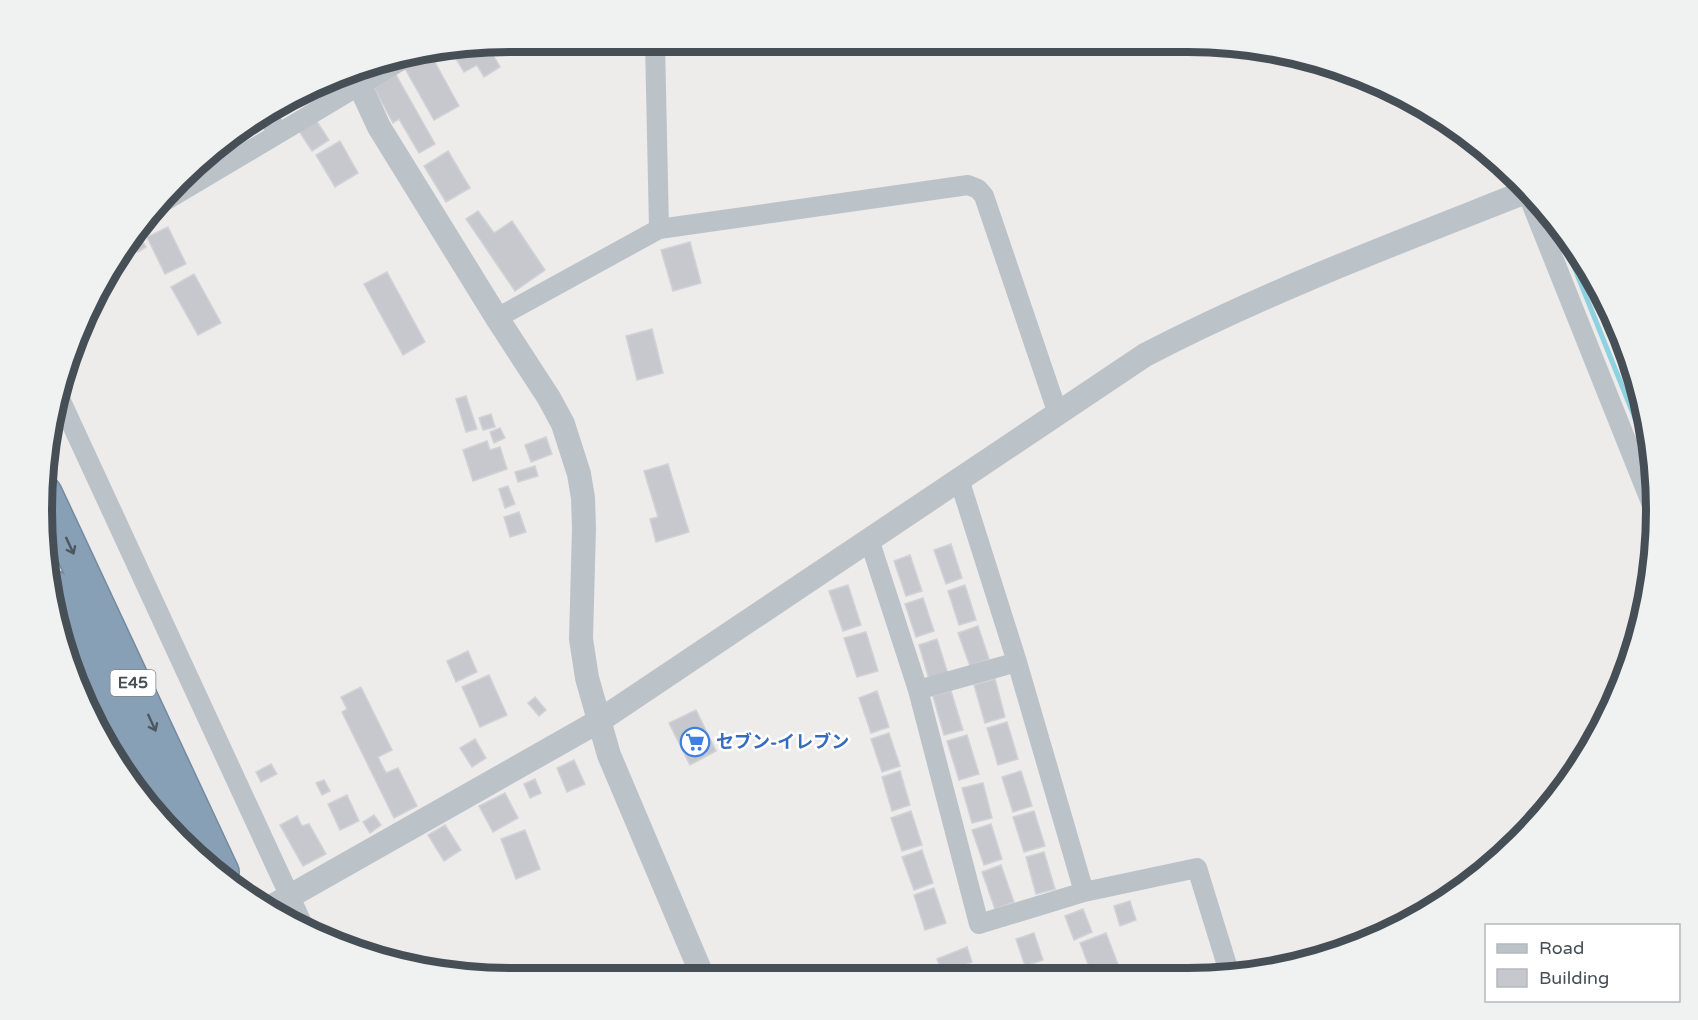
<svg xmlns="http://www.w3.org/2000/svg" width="1698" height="1020" font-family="'Varela Round','Noto Sans JP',sans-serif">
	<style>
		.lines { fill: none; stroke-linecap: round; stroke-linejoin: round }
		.stream { stroke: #8ed2e1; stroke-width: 5 }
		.building { fill: #c7c8ce; stroke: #d0d2d7; stroke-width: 1.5 }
		.motorway-casing { stroke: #738ba1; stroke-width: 36 }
		.minor { stroke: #bbc3c9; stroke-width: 20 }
		.tertiary { stroke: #bbc3c9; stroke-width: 24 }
		.motorway { stroke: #88a0b6; stroke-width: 33 }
		.oneway { stroke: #4d5760 }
		.labels { text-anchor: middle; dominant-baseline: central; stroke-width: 5; stroke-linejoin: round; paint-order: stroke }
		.shield { fill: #fff; stroke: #7e8489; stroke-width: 1.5 }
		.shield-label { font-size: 16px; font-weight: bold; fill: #464f56 }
		.shop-label { font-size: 18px; font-weight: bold; fill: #366cbe; stroke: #fff; text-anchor: start }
		.rim { fill: none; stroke: #464f56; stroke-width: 8 }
	</style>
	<rect width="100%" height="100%" fill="#eeebeb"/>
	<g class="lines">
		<path class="stream" d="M 1558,227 L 1651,458"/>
	</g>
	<path class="building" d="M 488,46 L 500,67 L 484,77 L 477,65 L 464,72 L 452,52 Z
		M 431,55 L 459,106 L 434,120 L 403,65 L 417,57 Z
		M 395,73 L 435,144 L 419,153 L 399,119 L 393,123 L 373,86 Z
		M 316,120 L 329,140 L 312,151 L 299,131 Z
		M 340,141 L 358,173 L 335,187 L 316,155 Z
		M 448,151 L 470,188 L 446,202 L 424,166 Z
		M 478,211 L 494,233 L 512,221 L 545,270 L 515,291 L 466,219 Z
		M 168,227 L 186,264 L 165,274 L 147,237 Z
		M 139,235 L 146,247 L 138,252 L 130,240 Z
		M 690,242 L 701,283 L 673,291 L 661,250 Z
		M 387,272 L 425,342 L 403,355 L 364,284 Z
		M 194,274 L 221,323 L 198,335 L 171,287 Z
		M 652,329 L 663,373 L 637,380 L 626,336 Z
		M 466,396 L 477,429 L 466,432 L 456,399 Z
		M 491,414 L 495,427 L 483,430 L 479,418 Z
		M 500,428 L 505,438 L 494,443 L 490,432 Z
		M 546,437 L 552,454 L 531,462 L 525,445 Z
		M 487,441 L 490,450 L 500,447 L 507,469 L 473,481 L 463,450 Z
		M 668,464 L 689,532 L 656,542 L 650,519 L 658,517 L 644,471 Z
		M 535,466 L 538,476 L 518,482 L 515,472 Z
		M 508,486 L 515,504 L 505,508 L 499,489 Z
		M 519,512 L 526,532 L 510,537 L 504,517 Z
		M 951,544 L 962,578 L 946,584 L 934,550 Z
		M 910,555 L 922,591 L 906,596 L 894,561 Z
		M 848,585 L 861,625 L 843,631 L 829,591 Z
		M 965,585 L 976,620 L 959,625 L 948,591 Z
		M 923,598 L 934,631 L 916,637 L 905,604 Z
		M 978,626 L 989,659 L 970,666 L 958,633 Z
		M 866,632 L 878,671 L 857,677 L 844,638 Z
		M 937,639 L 948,674 L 929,679 L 919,645 Z
		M 468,651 L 477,672 L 456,682 L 447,661 Z
		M 489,675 L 507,715 L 480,727 L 462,687 Z
		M 995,679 L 1005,717 L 985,723 L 974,685 Z
		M 361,687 L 392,750 L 378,757 L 386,773 L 398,768 L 417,806 L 394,818 L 342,712 L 347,709 L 341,697 Z
		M 877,691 L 889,727 L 871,733 L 859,698 Z
		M 951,691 L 963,730 L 944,735 L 933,696 Z
		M 535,697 L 546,710 L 539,716 L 528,703 Z
		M 696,710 L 716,751 L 690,765 L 669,723 Z
		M 1007,722 L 1018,759 L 998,765 L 987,728 Z
		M 889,733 L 900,766 L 882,772 L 871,739 Z
		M 967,735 L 979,774 L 959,780 L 947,741 Z
		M 475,739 L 486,758 L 472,767 L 460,748 Z
		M 574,760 L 585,784 L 567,792 L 557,768 Z
		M 271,764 L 277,774 L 261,782 L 256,772 Z
		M 900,771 L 910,805 L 892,811 L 882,777 Z
		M 1021,771 L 1032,806 L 1013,812 L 1002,777 Z
		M 535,779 L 541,793 L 530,798 L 524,784 Z
		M 324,780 L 330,791 L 322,795 L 316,783 Z
		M 983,783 L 992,818 L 972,823 L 962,788 Z
		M 505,793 L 518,818 L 493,832 L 479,806 Z
		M 347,795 L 359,821 L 340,830 L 328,804 Z
		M 911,811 L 922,845 L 902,851 L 891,818 Z
		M 1034,811 L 1045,846 L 1024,852 L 1013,817 Z
		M 374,815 L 381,825 L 370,833 L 363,822 Z
		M 297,816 L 302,826 L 309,824 L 326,854 L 303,866 L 280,825 Z
		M 991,824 L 1002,859 L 984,865 L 972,830 Z
		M 445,825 L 461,850 L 444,861 L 428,835 Z
		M 525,830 L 540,869 L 516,879 L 501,839 Z
		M 922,850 L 933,883 L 914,890 L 902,857 Z
		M 1044,852 L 1055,889 L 1036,894 L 1026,857 Z
		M 1001,865 L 1014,902 L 995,909 L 982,872 Z
		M 934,888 L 946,923 L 925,930 L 914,895 Z
		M 1130,901 L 1136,920 L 1120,926 L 1114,906 Z
		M 1083,909 L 1092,932 L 1074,940 L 1065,916 Z
		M 1034,933 L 1043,960 L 1025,966 L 1016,939 Z
		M 1106,933 L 1119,967 L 1093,977 L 1080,943 Z
		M 359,940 L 365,954 L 346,947 Z
		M 967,947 L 972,962 L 967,964 L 972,977 L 944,977 L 937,959 Z"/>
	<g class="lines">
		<g class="motorway-casing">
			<path id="motorway" d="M 45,493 L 222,872
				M 55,588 L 164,818"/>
		</g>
		<path class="minor" d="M 655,42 L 659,229
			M 266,117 L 280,132
			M 1524,185 L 1656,515
			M 160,204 L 402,60
			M 1612,316 L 1627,351
			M 497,318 L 659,229 L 968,185 L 978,189 L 984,196 L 1058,414
			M 60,399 L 303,925
			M 959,479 L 1017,662 L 1084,892
			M 869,539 L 918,690 L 979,924 L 1084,892 L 1197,868 L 1230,975
			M 918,690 L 1017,662"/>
		<path class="tertiary" d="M 355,69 L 360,86 L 379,127 L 497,318 L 549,398 L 563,424 L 579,474 L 583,498 L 584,528 L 581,639 L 587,678 L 609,755 L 703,977
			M 269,908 L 599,721 L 1145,355 C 1268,291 1399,242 1528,191"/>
		<use href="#motorway" class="motorway"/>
	</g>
	<defs><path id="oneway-shaft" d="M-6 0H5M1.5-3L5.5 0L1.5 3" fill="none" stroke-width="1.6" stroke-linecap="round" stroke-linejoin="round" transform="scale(1.5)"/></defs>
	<g class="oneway">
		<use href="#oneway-shaft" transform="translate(70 546) rotate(65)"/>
		<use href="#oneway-shaft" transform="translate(152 723) rotate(65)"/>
	</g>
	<defs>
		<g id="supermarket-ring" transform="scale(1.5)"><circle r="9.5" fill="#fff" stroke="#3f7fe0" stroke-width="1.5"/><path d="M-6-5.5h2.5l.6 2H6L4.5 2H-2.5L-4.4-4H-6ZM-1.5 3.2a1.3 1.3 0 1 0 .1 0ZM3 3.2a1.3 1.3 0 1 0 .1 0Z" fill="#3f7fe0"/></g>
	</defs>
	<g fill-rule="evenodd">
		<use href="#supermarket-ring" x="695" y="742"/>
	</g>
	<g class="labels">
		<rect class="shield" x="110.5" y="670" width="45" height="26" rx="4.5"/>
		<g class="shield-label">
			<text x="133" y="683">E45</text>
		</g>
		<g class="shop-label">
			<text x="716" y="742">セブン-イレブン</text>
		</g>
	</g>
	<path d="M0 0H1698V1020H0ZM510 52H1188A458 458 0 0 1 1646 510V510A458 458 0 0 1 1188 968H510A458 458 0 0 1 52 510V510A458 458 0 0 1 510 52Z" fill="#f0f1f1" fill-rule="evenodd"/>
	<path class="rim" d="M510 52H1188A458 458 0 0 1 1646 510V510A458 458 0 0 1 1188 968H510A458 458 0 0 1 52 510V510A458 458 0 0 1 510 52Z"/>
	<rect x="1485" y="924" width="195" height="78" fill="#ffffff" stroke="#b5b9bb" stroke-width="1.5"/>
	<rect x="1497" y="944" width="30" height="9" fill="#bbc3c9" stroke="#b5b9bb" stroke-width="1.5"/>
	<text x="1539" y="954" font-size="18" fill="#464f56">Road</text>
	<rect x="1497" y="969" width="30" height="18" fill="#c7c8ce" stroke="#b5b9bb" stroke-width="1.5"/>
	<text x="1539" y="984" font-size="18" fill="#464f56">Building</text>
</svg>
